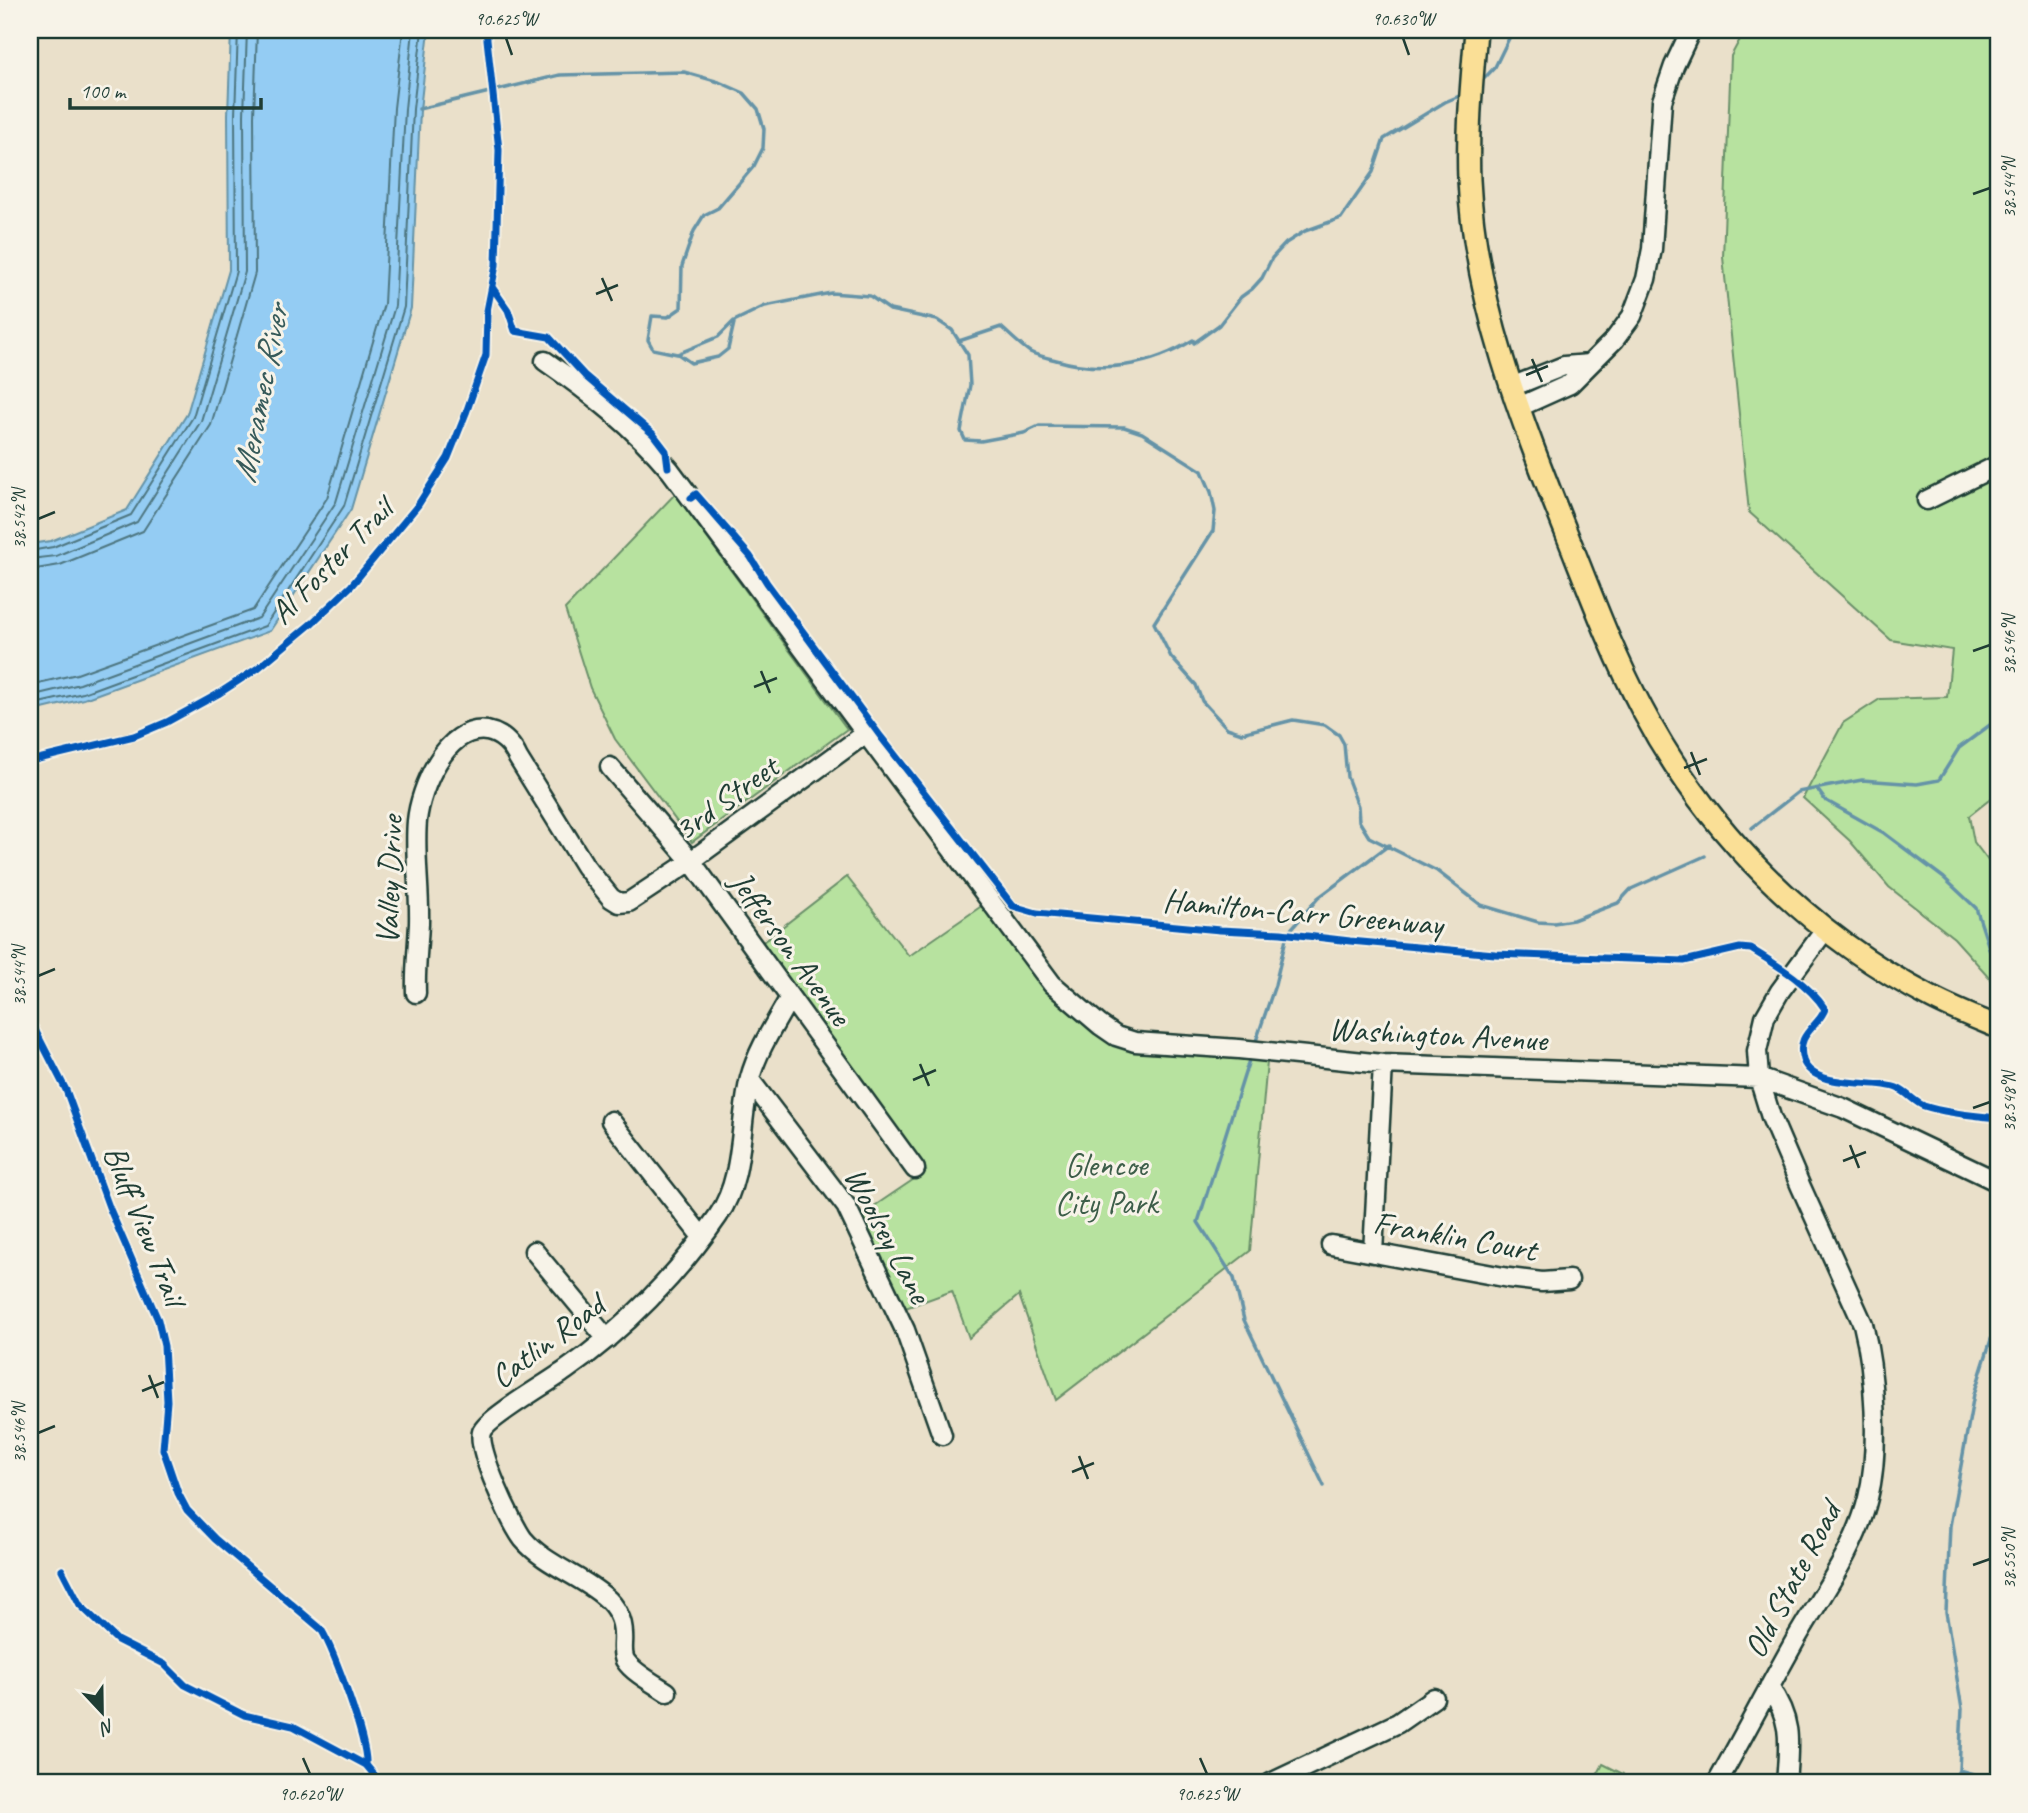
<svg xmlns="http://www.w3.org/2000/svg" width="2028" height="1813" font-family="Caveat,sans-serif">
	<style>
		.green { fill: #b7e29f; stroke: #6b906a; stroke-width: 2 }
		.water { fill: #94ccf3; stroke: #6593a7; stroke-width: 2 }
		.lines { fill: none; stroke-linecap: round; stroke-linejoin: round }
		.shore { stroke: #4e7680; stroke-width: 2 }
		.stream { stroke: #6593a7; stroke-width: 3.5 }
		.minor-casing { stroke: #1f3d34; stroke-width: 23 }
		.major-casing { stroke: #1f3d34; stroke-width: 26 }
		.minor { stroke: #f7f3e8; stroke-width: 18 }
		.major { stroke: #fadf96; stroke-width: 21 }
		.cycleway-casing { stroke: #f7f3e8; stroke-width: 11 }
		.cycleway { stroke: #0057b8; stroke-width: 7 }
		.ticks { fill: none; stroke: #1f3d34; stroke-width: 2.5 }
		.labels { text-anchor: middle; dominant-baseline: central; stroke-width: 6; stroke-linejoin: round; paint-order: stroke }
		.street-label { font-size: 33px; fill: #1f3d34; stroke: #f7f3e8 }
		.park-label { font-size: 33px; fill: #3d5e49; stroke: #f7f3e8 }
		.water-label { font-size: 35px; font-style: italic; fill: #365a5a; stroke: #f7f3e8 }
		.neatline { fill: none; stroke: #1f3d34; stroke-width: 2.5 }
		.ticks-label { font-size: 18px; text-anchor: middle; fill: #1f3d34 }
	</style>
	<rect width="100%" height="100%" fill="#eae0ca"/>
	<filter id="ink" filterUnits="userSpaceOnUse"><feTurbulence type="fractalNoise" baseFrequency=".0143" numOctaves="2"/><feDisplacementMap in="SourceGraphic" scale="14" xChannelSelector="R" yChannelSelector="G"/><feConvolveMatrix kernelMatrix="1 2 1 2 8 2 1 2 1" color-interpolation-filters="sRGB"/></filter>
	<g filter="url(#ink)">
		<path class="green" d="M 1745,30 L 1998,30 L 1998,793 L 1969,816 L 1974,842 L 1998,874 L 1998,987 L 1954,938 L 1889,887 L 1850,841 L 1803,798 L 1843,723 L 1880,699 L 1947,697 L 1952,650 L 1891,640 L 1749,512 L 1723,257 L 1731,56 Z
			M 675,494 L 847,729 L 692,842 L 615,739 L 590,688 L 565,609 Z
			M 847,877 L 909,956 L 983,905 L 1094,1028 L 1217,1054 L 1267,1062 L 1250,1251 L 1056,1400 L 1019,1295 L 969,1338 L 952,1291 L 900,1310 L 858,1217 L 926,1171 L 759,945 Z
			M 1603,1764 L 1623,1774 L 1618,1783 L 1593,1783 Z"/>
		<path class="water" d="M 231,30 L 429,30 L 420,110 L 411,308 L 351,509 L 270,631 L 84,699 L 30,712 L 30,544 L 51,541 L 127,510 L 187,414 L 229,270 L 228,115 Z"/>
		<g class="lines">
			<path class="shore" d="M 30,551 L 53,547 L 131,515 L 193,417 L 236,271 L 235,115 L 238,30
				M 30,559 L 56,556 L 137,522 L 201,421 L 245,272 L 244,115 L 247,30
				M 30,570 L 60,565 L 143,531 L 211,425 L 255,273 L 254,116 L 257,30
				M 30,685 L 77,674 L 253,610 L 327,498 L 384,304 L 394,108 L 403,30
				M 30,696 L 80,684 L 259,618 L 336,502 L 395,306 L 405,109 L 413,30
				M 30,705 L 83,693 L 265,626 L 344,506 L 404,307 L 413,109 L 422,30"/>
			<path class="stream" d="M 1479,84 L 1495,67 L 1513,30
				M 419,109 L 560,75 L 684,72 L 719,82 L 744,93 L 758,109 L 764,129 L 763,148 L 754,166 L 718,208 L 704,215 L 694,231 L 682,266 L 681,308 L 668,317 L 652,316 L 648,340 L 653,349 L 677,354 L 718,337 L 734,321 L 765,306 L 831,293 L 870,296 L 890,310 L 937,320 L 952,330 L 959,341 L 968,355 L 970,385 L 961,431 L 965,440 L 981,441 L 1024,433 L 1039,426 L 1124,427 L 1142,433 L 1202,471 L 1211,492 L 1215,511 L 1213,531 L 1154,623 L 1171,657 L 1196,685 L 1202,701 L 1227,728 L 1242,733 L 1293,720 L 1325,725 L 1339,735 L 1344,744 L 1347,777 L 1358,806 L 1359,821 L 1369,837 L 1437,871 L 1481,905 L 1538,922 L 1554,923 L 1573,920 L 1618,903 L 1631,889 L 1705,856
				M 959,341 L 1001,327 C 1010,335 1020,345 1030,352 C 1038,356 1048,358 1056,360 C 1103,374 1152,366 1193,340 L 1194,343 L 1219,325 L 1241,297 L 1252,289 L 1262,278 L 1272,258 L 1286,243 L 1305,231 L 1341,218 L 1373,172 L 1384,139 L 1445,102 L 1464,94
				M 678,354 L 691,363 L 718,357 L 728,349 L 734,323
				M 1817,789 L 1825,800 L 1884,833 L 1944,878 L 1976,908 L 1998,975
				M 1752,828 L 1798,792 L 1862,780 L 1917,784 L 1939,780 L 1959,748 L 1998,719
				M 1255,1044 L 1275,985 L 1287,934 L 1318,898 L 1389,845
				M 1250,1057 L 1198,1222 L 1234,1278 L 1244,1320 L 1324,1486
				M 1959,1770 L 1998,1781
				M 1953,1783 L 1959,1770 L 1962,1709 L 1946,1612 L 1950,1526 L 1974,1394 L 1998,1317"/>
			<g class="minor-casing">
				<path id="minor" d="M 545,361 C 591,393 634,427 670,470 L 1052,984 L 1100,1025 L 1116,1036 L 1135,1042 L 1239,1049 L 1383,1064 L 1759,1078 L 1843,1108 L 1998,1182
					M 1511,387 L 1564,366 L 1590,364
					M 1519,407 L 1570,384 L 1615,339 L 1632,316 L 1646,279 L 1652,249 L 1662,101 L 1674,66 L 1691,30
					M 1927,500 L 1998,465
					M 610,767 L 691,861 L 915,1169
					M 416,993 C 415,970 418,947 419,923 C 420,889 414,854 417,821 C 420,789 446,725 487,731 C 502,734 512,745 518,758 L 585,866 L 611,898 L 619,903 L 629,902 L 691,861 L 865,734
					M 750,1080 L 846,1206 L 905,1330 L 942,1435
					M 611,1121 L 702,1237
					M 1331,1245 L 1509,1278 L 1542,1282 L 1569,1280
					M 534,1251 L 607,1339
					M 1373,1253 L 1383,1064
					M 1769,1687 C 1793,1721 1789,1743 1786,1783
					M 667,1692 C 655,1684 633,1673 625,1660 C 621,1652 624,1643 623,1634 C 623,1620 616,1606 605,1597 C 580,1575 545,1565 523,1539 C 512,1524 476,1449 482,1432 C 487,1418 550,1382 566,1370 C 623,1331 679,1273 718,1216 C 745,1177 739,1123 750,1078 C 758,1049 775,1024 790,997
					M 1271,1783 L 1398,1723 L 1434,1698
					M 1717,1783 C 1744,1735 1769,1687 1796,1639 C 1822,1594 1856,1548 1868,1498 C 1880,1450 1875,1371 1863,1324 L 1801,1187 L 1771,1117 L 1759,1078 L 1757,1051 L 1765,1017 L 1780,991 L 1825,930"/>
			</g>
			<g class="major-casing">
				<path id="major" d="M 1476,30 C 1472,80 1467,130 1469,180 C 1475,304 1521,419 1566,532 C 1590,592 1612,652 1642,709 C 1707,832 1809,934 1932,998 C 1953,1009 1976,1018 1998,1027"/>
			</g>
			<use href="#minor" class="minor"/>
			<use href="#major" class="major"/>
			<g class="cycleway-casing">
				<path id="cycleway" d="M 492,287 L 508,310 L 515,331 L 549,337 L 585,376 L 653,434 L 666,451 L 668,467
					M 691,498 L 696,494 L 750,556 L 767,583 L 881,737 L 1013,906 L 1037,913 L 1220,930 L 1281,933 L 1350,941 L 1495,954 L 1684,961 L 1740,948 L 1751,949 C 1777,965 1808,983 1825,1009 C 1819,1027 1795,1033 1803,1060 C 1813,1090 1875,1079 1897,1088 C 1907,1092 1914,1102 1924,1106 C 1945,1113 1976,1116 1998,1118
					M 30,761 L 134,736 L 167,722 L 218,694 L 258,668 L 312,623 L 351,586 L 418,505 L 448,458 L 466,413 L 486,355 L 487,311 L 496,265 L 499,150 L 486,30
					M 30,1020 L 66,1090 L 109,1207 L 158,1320 L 164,1346 L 167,1401 L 163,1449 L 178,1493 L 187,1510 L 215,1539 L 321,1629 C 334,1651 368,1742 366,1765
					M 62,1570 L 80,1605 L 117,1640 L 164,1664 L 185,1685 L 244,1715 L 293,1726 L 366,1765 L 381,1783"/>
			</g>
			<use href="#cycleway" class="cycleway"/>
		</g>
	</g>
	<path class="ticks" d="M 506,38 L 512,55M 1403,38 L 1409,55M 1973,194 L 1990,188M 602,278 L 612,301M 596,294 L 618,285M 1532,359 L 1542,382M 1526,375 L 1548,366M 38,519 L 55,512M 1973,651 L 1990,645M 761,671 L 770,693M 754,687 L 777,678M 1691,752 L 1700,775M 1684,768 L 1707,759M 38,976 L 55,969M 920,1064 L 929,1086M 913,1080 L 936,1070M 1973,1108 L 1990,1102M 1850,1145 L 1859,1168M 1843,1161 L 1866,1152M 149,1375 L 158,1398M 142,1391 L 164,1382M 38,1433 L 55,1426M 1079,1456 L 1088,1479M 1072,1472 L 1094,1463M 1973,1565 L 1990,1559M 303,1758 L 310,1774M 1200,1758 L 1207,1774"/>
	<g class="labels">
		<g class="street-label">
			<text transform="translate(331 561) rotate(-46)">Al Foster Trail</text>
			<text transform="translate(726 798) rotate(-36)">3rd Street</text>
			<text transform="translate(389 880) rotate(-88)">Valley Drive</text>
			<text transform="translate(1303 912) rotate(5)">Hamilton-Carr Greenway</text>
			<text transform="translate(791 948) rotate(54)">Jefferson Avenue</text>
			<text transform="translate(1438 1034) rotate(3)">Washington Avenue</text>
			<text transform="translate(145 1225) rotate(68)">Bluff View Trail</text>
			<text transform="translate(888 1235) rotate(62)">Woolsey Lane</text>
			<text transform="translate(1455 1236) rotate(10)">Franklin Court</text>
			<text transform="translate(547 1341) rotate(-37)">Catlin Road</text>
			<text transform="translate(1792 1580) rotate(-62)">Old State Road</text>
		</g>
		<g class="park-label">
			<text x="1106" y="1165">Glencoe<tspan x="1106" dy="38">City Park</tspan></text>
		</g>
		<g class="water-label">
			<text transform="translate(260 394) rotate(-79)">Meramec River</text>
		</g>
	</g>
	<rect width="2028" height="1813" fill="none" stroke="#f7f3e8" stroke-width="77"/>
	<g transform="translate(102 1712) rotate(158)" stroke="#f7f3e8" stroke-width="5" paint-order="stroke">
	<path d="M0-5L12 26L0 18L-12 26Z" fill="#1f3d34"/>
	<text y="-10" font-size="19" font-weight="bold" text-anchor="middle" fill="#1f3d34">N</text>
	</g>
	<path d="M70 98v10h191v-10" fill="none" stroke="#1f3d34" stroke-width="3.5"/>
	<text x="80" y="98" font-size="21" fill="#1f3d34" stroke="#f7f3e8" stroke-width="5" paint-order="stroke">100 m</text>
	<rect x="38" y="38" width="1952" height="1736" class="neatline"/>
	<g class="ticks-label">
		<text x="506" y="25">90.625°W</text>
		<text x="1403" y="25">90.630°W</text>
		<text transform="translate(2009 188) rotate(-90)" y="6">38.544°N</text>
		<text transform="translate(19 519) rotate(-90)" y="6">38.542°N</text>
		<text transform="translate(2009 645) rotate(-90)" y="6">38.546°N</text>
		<text transform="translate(19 976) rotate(-90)" y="6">38.544°N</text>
		<text transform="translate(2009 1102) rotate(-90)" y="6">38.548°N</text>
		<text transform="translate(19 1433) rotate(-90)" y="6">38.546°N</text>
		<text transform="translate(2009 1559) rotate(-90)" y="6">38.550°N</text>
		<text x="310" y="1800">90.620°W</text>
		<text x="1207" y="1800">90.625°W</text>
	</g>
</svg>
